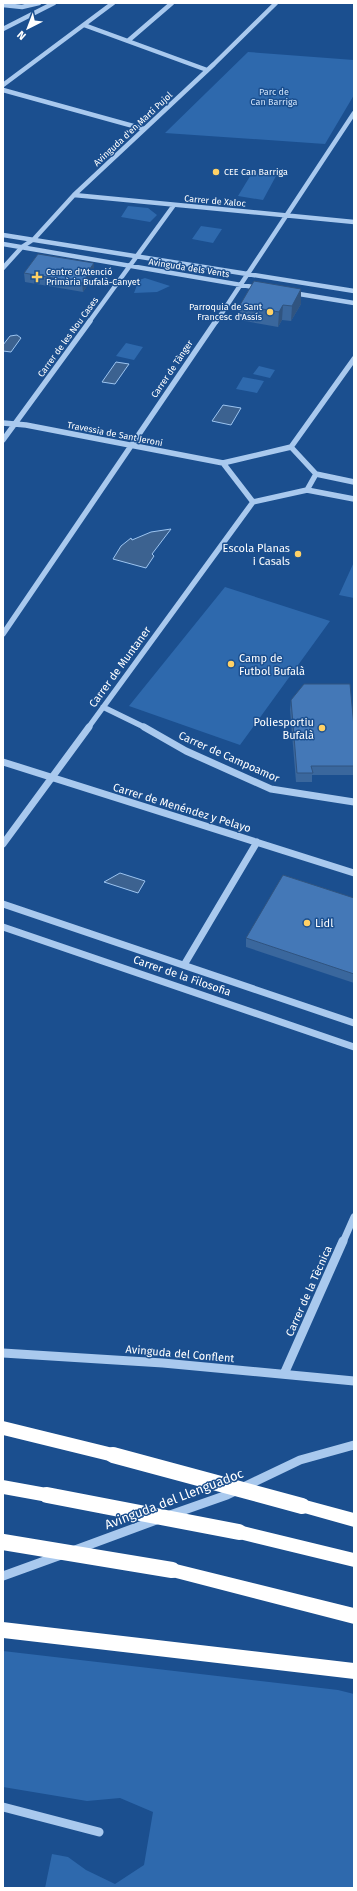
<svg xmlns="http://www.w3.org/2000/svg" width="357" height="1891" font-family="'Fira Sans',sans-serif">
	<style>
		.green { fill: #2e69ad }
		.water { fill: #3c6290; stroke: #9cc4f0 }
		.lines { fill: none; stroke-linecap: round; stroke-linejoin: round }
		.minor-far3 { stroke: #a9c9ee; stroke-width: 4.5 }
		.minor-far2 { stroke: #a9c9ee; stroke-width: 5.5 }
		.minor-far1 { stroke: #a9c9ee; stroke-width: 7 }
		.minor { stroke: #a9c9ee; stroke-width: 9 }
		.highway { fill: #fff; fill-rule: evenodd }
		.highway-bridge { stroke: #fff; stroke-width: 16 }
		.wall { fill: #3a679d }
		.shaded-wall { fill: #305480 }
		.building { fill: #4478b7; stroke: #305480 }
		.poi-dot { fill: #ffd166; stroke: #1b4f8f; stroke-width: 1.5 }
		.labels { text-anchor: middle; dominant-baseline: central; stroke-width: 3; stroke-linejoin: round; paint-order: stroke }
		.far-park-label { font-size: 9px; fill: #cfe3fa; stroke: #1b4f8f }
		.far-street-label { font-size: 9px; fill: #fff; stroke: #1b4f8f }
		.far-poi-label { font-size: 9px; fill: #fff; stroke: #1b4f8f; text-anchor: start }
		.poi-label { font-size: 11px; fill: #fff; stroke: #1b4f8f; text-anchor: end }
		.street-label { font-size: 11px; fill: #fff; stroke: #1b4f8f }
		.near-street-label { font-size: 13px; fill: #fff; stroke: #1b4f8f }
	</style>
	<rect width="100%" height="100%" fill="#1b4f8f"/>
	<path class="green" d="M 248,52 L 354,60 L 354,95 L 325,144 L 165,133 Z
		M 252,173 L 276,176 L 263,200 L 238,196 Z
		M 128,206 L 148,208 L 157,215 L 150,222 L 121,217 Z
		M 201,226 L 222,229 L 213,243 L 192,239 Z
		M 145,278 L 170,286 L 157,292 L 134,293 L 139,280 Z
		M 126,343 L 143,347 L 134,360 L 116,356 Z
		M 259,366 L 275,370 L 270,378 L 253,374 Z
		M 243,377 L 264,381 L 257,393 L 236,389 Z
		M 354,562 L 354,598 L 339,595 Z
		M 225,587 L 330,621 L 240,745 L 129,706 Z
		M 3,1651 L 338,1690 L 354,1694 L 354,1888 L 45,1888 L 52,1854 L 68,1857 L 86,1870 L 115,1884 L 144,1865 L 153,1812 L 120,1798 L 87,1801 L 3,1787 Z"/>
	<path class="water" d="M 17,335 L 21,338 L 11,352 L 3,351 L 3,345 L 10,336 Z
		M 116,362 L 129,364 L 115,384 L 102,382 Z
		M 223,405 L 241,408 L 231,425 L 212,421 Z
		M 171,529 L 152,554 L 154,556 L 146,568 L 113,559 L 121,546 L 131,538 L 132,540 L 151,532 Z
		M 120,873 L 145,881 L 138,893 L 104,882 Z"/>
	<g class="lines">
		<path class="minor-far3" d="M 3,5 L 22,7 L 39,3
			M 84,25 L 207,70
			M 3,29 L 54,3
			M 129,40 L 172,3
			M 3,85 L 113,3
			M 3,90 L 144,129
			M 74,195 L 354,222
			M 3,235 L 354,291
			M 3,244 L 259,288
			M 3,268 L 22,247 L 34,239 L 74,195 L 214,64 L 276,3
			M 293,293 L 354,303
			M 89,322 L 174,205
			M 216,322 L 354,113"/>
		<path class="minor-far2" d="M 3,423 L 26,425 L 223,463 L 291,447
			M 3,440 L 90,321
			M 291,447 L 354,359
			M 291,447 L 316,474
			M 223,463 L 253,502 L 307,490 L 354,499
			M 316,474 L 354,482
			M 307,490 L 316,474
			M 3,634 L 216,321
			M 103,707 L 146,728
			M 88,728 L 253,502"/>
		<path class="minor-far1" d="M 144,727 L 186,751 L 271,789 L 354,802
			M 3,762 L 354,873
			M 3,844 L 89,727
			M 3,904 L 354,1023
			M 3,927 L 354,1047
			M 184,965 L 257,842
			M 343,1242 L 354,1217"/>
		<path class="minor" d="M 3,1353 L 163,1363 L 354,1381
			M 284,1374 L 343,1241
			M 170,1515 L 227,1495 L 300,1460 L 354,1445
			M 75,1550 L 159,1519
			M 3,1576 L 61,1555
			M 3,1807 L 99,1832"/>
		<path class="highway" d="M 3,1421 L 113,1448 L 118,1450 L 120,1455 L 118,1460 L 113,1462 L 3,1435 Z
			M 3,1480 L 47,1488 L 52,1490 L 55,1495 L 52,1500 L 47,1502 L 3,1494 Z
			M 302,1499 L 354,1513 L 354,1527 L 297,1511 L 294,1506 L 297,1501 Z
			M 239,1525 L 354,1553 L 354,1567 L 239,1539 L 234,1537 L 231,1532 L 234,1527 Z
			M 172,1563 L 354,1608 L 354,1624 L 172,1577 L 167,1575 L 164,1570 L 167,1565 Z
			M 3,1622 L 354,1663 L 354,1679 L 3,1638 Z"/>
		<path class="highway-bridge" d="M 113,1455 L 302,1506
			M 47,1495 L 239,1532
			M 3,1542 L 172,1570"/>
	</g>
	<path class="wall" d="M 94,263 L 94,272 L 91,277 L 91,280 L 83,292 L 25,282 L 24,273 Z
		M 301,289 L 301,304 L 291,321 L 282,320 L 278,327 L 239,320 L 240,305 Z
		M 291,700 L 354,727 L 354,775 L 312,775 L 312,782 L 296,782 L 290,710 Z
		M 354,898 L 354,983 L 246,947 L 246,938 Z"/>
	<path class="shaded-wall" d="M 94,263 L 94,272 L 91,277 L 91,280 L 83,292 L 82,283 L 89,270 Z
		M 301,289 L 301,304 L 291,321 L 292,306 Z
		M 283,305 L 282,320 L 278,327 L 279,312 Z"/>
	<path class="building" d="M 38,254 L 94,263 L 89,270 L 91,271 L 82,283 L 24,273 Z
		M 254,281 L 301,289 L 292,306 L 283,305 L 279,312 L 240,305 Z
		M 304,684 L 350,684 L 354,727 L 354,766 L 311,766 L 313,773 L 297,773 L 291,700 Z
		M 283,875 L 354,898 L 354,974 L 246,938 Z"/>
	<g class="poi-dot">
		<circle cx="216" cy="172" r="4"/>
		<path d="M35 271h4v4h4v4h-4v4h-4v-4h-4v-4h4z"/>
		<circle cx="270" cy="312" r="4"/>
		<circle cx="298" cy="554" r="4"/>
		<circle cx="231" cy="664" r="4"/>
		<circle cx="322" cy="728" r="4"/>
		<circle cx="307" cy="923" r="4"/>
	</g>
	<g class="labels">
		<g class="far-park-label">
			<text x="274" y="92">Parc de<tspan x="274" dy="10">Can Barriga</tspan></text>
		</g>
		<g class="far-street-label">
			<text transform="translate(133 129) rotate(-43)">Avinguda d'en Martí Pujol</text>
			<text transform="translate(215 201) rotate(5)">Carrer de Xaloc</text>
			<text transform="translate(189 268) rotate(9)">Avinguda dels Vents</text>
			<text transform="translate(68 337) rotate(-54)">Carrer de les Nou Cases</text>
			<text transform="translate(172 369) rotate(-56)">Carrer de Tànger</text>
			<text transform="translate(115 434) rotate(11)">Travessia de Sant Jeroni</text>
		</g>
		<g class="far-poi-label">
			<text x="224" y="172">CEE Can Barriga</text>
			<text x="46" y="272">Centre d'Atenció<tspan x="46" dy="10">Primària Bufalà-Canyet</tspan></text>
			<text x="262" y="307" text-anchor="end">Parroquia de Sant<tspan x="262" dy="10">Francesc d'Assís</tspan></text>
		</g>
		<g class="poi-label">
			<text x="290" y="548">Escola Planas<tspan x="290" dy="13">i Casals</tspan></text>
			<text x="239" y="658" text-anchor="start">Camp de<tspan x="239" dy="13">Futbol Bufalà</tspan></text>
			<text x="314" y="722">Poliesportiu<tspan x="314" dy="13">Bufalà</tspan></text>
			<text x="315" y="923" text-anchor="start">Lidl</text>
		</g>
		<g class="street-label">
			<text transform="translate(120 667) rotate(-54)">Carrer de Muntaner</text>
			<text transform="translate(229 757) rotate(24)">Carrer de Campoamor</text>
			<text transform="translate(182 808) rotate(17)">Carrer de Menéndez y Pelayo</text>
			<text transform="translate(182 976) rotate(19)">Carrer de la Filosofia</text>
			<text transform="translate(309 1291) rotate(-66)">Carrer de la Tècnica</text>
			<text transform="translate(180 1354) rotate(5)">Avinguda del Conflent</text>
		</g>
		<g class="near-street-label">
			<text transform="translate(174 1499) rotate(-21)">Avinguda del Llenguadoc</text>
		</g>
	</g>
	<rect width="357" height="1891" fill="none" stroke="#ffffff" stroke-width="8"/>
	<g transform="translate(28 28) rotate(222)" stroke="#1b4f8f" stroke-width="3" paint-order="stroke">
	<path d="M0-3L7 15L0 10L-7 15Z" fill="#ffffff"/>
	<text y="-6" font-size="11" font-weight="bold" text-anchor="middle" fill="#ffffff">N</text>
	</g>
</svg>
